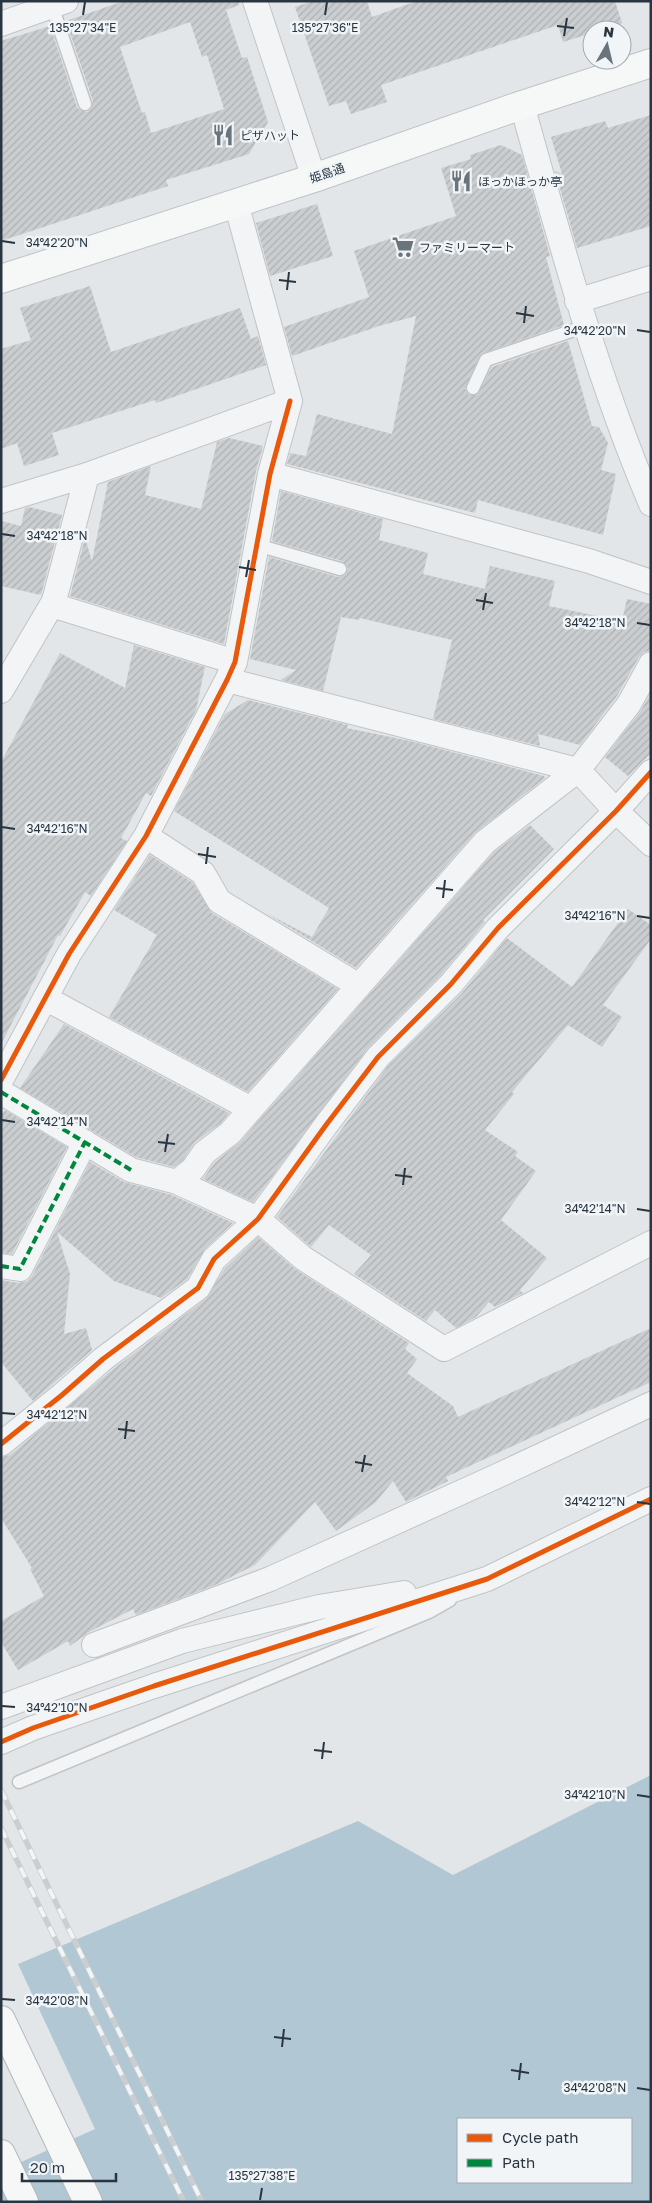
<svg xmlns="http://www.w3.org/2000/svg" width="652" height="2203" font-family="'Golos Text','Noto Sans JP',sans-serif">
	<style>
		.water { fill: #b1c7d3; fill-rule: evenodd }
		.building { fill: url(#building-hatch); fill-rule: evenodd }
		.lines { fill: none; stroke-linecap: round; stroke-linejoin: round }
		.lane-casing { stroke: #c1c4c6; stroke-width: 15 }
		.street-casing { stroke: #c1c4c6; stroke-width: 26 }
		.primary-casing { stroke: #bfc3c6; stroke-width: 30 }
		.highway-casing { stroke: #b5b9bd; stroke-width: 30 }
		.lane { stroke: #f2f4f5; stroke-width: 12 }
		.street { stroke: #f2f4f5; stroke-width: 24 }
		.primary { stroke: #f6f7f7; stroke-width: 28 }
		.highway { stroke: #f6f7f7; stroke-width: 28 }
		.rail-casing { stroke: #cbced0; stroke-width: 5.5 }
		.rail { stroke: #f1f5f7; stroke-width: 4; stroke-dasharray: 11; stroke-linecap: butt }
		.quiet { stroke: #00873e; stroke-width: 4; stroke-dasharray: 8 4; stroke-linecap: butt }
		.cycleway-casing { stroke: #f1f5f7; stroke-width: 8 }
		.cycleway { stroke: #e8590c; stroke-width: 5 }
		.ticks { fill: none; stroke: #293642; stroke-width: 2 }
		.labels { text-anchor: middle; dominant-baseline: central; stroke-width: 5; stroke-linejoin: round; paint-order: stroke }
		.poi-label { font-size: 12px; fill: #293642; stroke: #f1f5f7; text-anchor: start }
		.street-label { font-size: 12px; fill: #293642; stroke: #f1f5f7 }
		.ticks-label { font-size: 12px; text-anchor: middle; fill: #293642; stroke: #f1f5f7; stroke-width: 5; stroke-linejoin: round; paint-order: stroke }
	</style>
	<defs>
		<pattern id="building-hatch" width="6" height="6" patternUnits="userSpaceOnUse" patternTransform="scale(1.25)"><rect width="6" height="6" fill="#cbced0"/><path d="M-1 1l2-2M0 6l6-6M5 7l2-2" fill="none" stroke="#aeb2b4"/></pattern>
	</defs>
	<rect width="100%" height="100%" fill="#e3e6e8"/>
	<path class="water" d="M 651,1775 L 651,2202 L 1,2202 L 1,2171 L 95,2129 L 18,1964 L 358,1821 L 453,1875 ZM 458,2119 L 631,2119 L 631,2182 L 458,2182 Z"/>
	<path class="building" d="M 124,1 L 239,1 L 239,5 L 226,10 L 242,58 L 247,57 L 268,122 L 249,154 L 166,180 L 168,186 L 1,241 L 1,41 L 50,26 L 77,107 L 80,110 L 87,112 L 91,109 L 93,101 L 66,21 ZM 190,22 L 202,57 L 207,55 L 224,109 L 151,133 L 145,112 L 142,113 L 120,47 Z
		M 313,1 L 367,1 L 372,17 L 417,1 L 615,1 L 622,23 L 601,30 L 592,30 L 592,33 L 563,42 L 558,25 L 381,85 L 387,102 L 351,114 L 346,101 L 329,106 L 295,7 Z
		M 651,115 L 651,226 L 577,248 L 555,171 L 562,174 L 551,137 L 605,121 L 608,128 Z
		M 501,145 L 522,155 L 550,256 L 546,257 L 564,325 L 481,354 L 465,389 L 469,395 L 477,395 L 492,367 L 568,341 L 592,426 L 599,427 L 608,443 L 601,470 L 616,474 L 603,535 L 478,500 L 475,513 L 287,464 L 290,453 L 306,456 L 317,414 L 392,434 L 416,316 L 379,326 L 292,356 L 284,327 L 369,297 L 354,251 L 456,216 L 441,168 L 471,159 L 470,155 Z
		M 317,204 L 333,256 L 270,276 L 256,223 Z
		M 90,286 L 111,352 L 240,308 L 251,339 L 258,336 L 266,365 L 156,403 L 155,400 L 52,433 L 59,455 L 24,466 L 17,443 L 1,449 L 1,349 L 31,340 L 20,308 Z
		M 229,438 L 263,446 L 256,471 L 224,644 L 70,596 L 85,538 L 92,561 L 108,482 L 151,466 L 145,495 L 201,509 L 217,442 Z
		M 281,491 L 383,519 L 379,540 L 428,553 L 423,574 L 485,589 L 490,566 L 555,581 L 549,606 L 622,621 L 627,599 L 651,604 L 651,650 L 644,652 L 639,657 L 617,696 L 580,745 L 538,734 L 540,746 L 433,719 L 452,640 L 360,618 L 359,620 L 341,617 L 323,691 L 281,680 L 296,670 L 250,659 L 269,557 L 338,577 L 345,575 L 348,568 L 342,561 L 272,541 Z
		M 29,507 L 62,515 L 41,595 L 1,586 L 1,521 L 21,526 L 25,508 Z
		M 134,645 L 205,667 L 196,710 L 151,796 L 146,793 L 121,838 L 127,841 L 91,896 L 85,892 L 60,936 L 58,935 L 1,1044 L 1,762 L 60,653 L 125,688 Z
		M 651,693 L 651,753 L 628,776 L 605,757 L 640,712 Z
		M 248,700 L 348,725 L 347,728 L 410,741 L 544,776 L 545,778 L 475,833 L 356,968 L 266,913 L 312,937 L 329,908 L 174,811 L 225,714 Z
		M 530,825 L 554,849 L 483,920 L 485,922 L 441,975 L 367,1049 L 253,1202 L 203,1179 L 214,1163 L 240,1142 L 494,852 Z
		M 150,855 L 193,883 L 212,913 L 338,989 L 248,1092 L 109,1017 L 157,935 L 114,910 Z
		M 628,909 L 651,925 L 651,939 L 603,1005 L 622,1017 L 602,1047 L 568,1025 L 512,1092 L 514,1094 L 485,1130 L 518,1152 L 515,1156 L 536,1171 L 501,1220 L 547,1258 L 520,1290 L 523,1293 L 495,1307 L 489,1302 L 476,1317 L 456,1328 L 435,1310 L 426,1321 L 354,1274 L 371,1255 L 329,1225 L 311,1247 L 277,1217 L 388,1066 L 461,994 L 507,938 L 572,987 Z
		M 64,1024 L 229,1113 L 221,1123 L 195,1142 L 183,1160 L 174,1167 L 136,1157 L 20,1088 Z
		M 5,1110 L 67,1147 L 12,1254 L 1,1253 L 1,1115 Z
		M 90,1162 L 124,1182 L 172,1195 L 233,1223 L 205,1249 L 187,1279 L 161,1298 L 114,1281 L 57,1232 L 70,1274 L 64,1334 L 86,1328 L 92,1350 L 33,1401 L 1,1362 L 1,1280 L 18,1283 L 27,1281 L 32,1276 Z
		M 258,1237 L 295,1269 L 409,1343 L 405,1349 L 417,1359 L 407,1373 L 453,1406 L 458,1417 L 651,1328 L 651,1382 L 446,1477 L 448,1481 L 406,1502 L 393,1481 L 376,1502 L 336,1531 L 315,1502 L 255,1565 L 215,1585 L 136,1615 L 133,1609 L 89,1632 L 70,1646 L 68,1641 L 18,1670 L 1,1642 L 1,1621 L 44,1596 L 30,1569 L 32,1568 L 1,1518 L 1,1457 L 10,1455 L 112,1370 L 206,1299 L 225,1268 Z"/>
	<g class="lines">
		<g class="lane-casing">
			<path id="lane" d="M 52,6 L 85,104
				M 473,388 L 486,360 L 586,326
				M 257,545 L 340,569
				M 19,1782 L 429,1612 L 450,1600"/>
		</g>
		<g class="street-casing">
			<path id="street" d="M 255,1 L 314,178
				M 1,24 L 66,1
				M 522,105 C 560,240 596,375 651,504
				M 577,301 L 651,278
				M 270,474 L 589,561 L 651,582
				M 1,501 L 87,475 L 290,401 L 236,203
				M 52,605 L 235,662
				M 227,680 L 578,770 L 616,811 L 651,844
				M 1,691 L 54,601 L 87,475
				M 146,836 L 203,873 L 219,901 L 359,986
				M 45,998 L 251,1109
				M 1,1080 L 69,954 L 146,836 L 227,680 L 235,662 L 270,474 L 290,401
				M 1,1092 L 131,1170 L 177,1182 L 193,1169 L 204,1153 L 230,1133 L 485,842 L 578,770 L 629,704 L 651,664
				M 177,1182 L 258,1219 L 303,1258 L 444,1349 L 651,1243
				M 1,1266 L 20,1269 L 85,1142
				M 1,1444 L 62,1395 L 103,1359 L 198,1288 L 214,1259 L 258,1219 L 326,1125 L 378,1057 L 451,984 L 498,928 L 616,811 L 651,772
				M 94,1645 L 270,1579 L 495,1477 L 651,1404
				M 1,1707 L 182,1641 L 319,1607 L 404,1593
				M 1,1742 L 33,1728 L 154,1686 L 487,1579 L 651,1499"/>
		</g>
		<g class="primary-casing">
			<path id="primary" d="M 1,279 L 314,178 L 522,105 L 651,63"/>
		</g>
		<g class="highway-casing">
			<path id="highway" d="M 1,2020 L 88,2202
				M 1,2154 L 24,2202"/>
		</g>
		<use href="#lane" class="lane"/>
		<use href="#street" class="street"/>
		<use href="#primary" class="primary"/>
		<use href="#highway" class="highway"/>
		<g class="rail-casing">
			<path id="rail" d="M 1,1790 L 202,2202
				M 1,1828 L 184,2202"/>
		</g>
		<use href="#rail" class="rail"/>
		<path class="quiet" d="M 1,1092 L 131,1170
			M 1,1266 L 20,1269 L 85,1142"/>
		<g class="cycleway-casing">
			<path id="cycleway" d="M 1,1080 L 69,954 L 146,836 L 227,680 L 235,662 L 270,474 L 290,401
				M 1,1444 L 62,1395 L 103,1359 L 198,1288 L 214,1259 L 258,1219 L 326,1125 L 378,1057 L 451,984 L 498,928 L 616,811 L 651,772
				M 1,1742 L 33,1728 L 154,1686 L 487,1579 L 651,1499"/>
		</g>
		<use href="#cycleway" class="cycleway"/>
	</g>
	<path class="ticks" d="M 83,15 L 85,2M 325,15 L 327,2M 557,26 L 574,28M 564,36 L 567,18M 2,241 L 15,243M 279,280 L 296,282M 287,290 L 289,272M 516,313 L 534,316M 524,323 L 526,306M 637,330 L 650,332M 2,534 L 15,536M 239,567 L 256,570M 246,577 L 249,560M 476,600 L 493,603M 483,610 L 486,593M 637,623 L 650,625M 2,827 L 15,829M 198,854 L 216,857M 206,864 L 208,847M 436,888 L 453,890M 443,898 L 445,880M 637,916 L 650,918M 2,1120 L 15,1122M 158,1142 L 175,1144M 165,1152 L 168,1134M 395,1175 L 412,1177M 403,1185 L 405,1168M 637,1209 L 650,1211M 2,1413 L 15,1414M 118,1429 L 135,1431M 125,1439 L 127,1421M 355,1462 L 372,1465M 362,1472 L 365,1455M 637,1502 L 650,1504M 2,1706 L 15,1707M 314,1750 L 332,1752M 322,1759 L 324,1742M 637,1795 L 650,1797M 2,1999 L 15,2000M 274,2037 L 291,2039M 282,2047 L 284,2029M 511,2070 L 529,2073M 519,2080 L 521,2063M 637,2088 L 650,2090M 260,2200 L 262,2188"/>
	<defs>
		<g id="restaurant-bare" transform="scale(1.725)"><path d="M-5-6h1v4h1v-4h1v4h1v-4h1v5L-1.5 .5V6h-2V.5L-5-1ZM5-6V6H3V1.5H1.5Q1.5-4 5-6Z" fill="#6a747c" stroke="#f1f5f7" stroke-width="2.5" paint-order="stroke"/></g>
		<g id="supermarket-bare" transform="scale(1.725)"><path d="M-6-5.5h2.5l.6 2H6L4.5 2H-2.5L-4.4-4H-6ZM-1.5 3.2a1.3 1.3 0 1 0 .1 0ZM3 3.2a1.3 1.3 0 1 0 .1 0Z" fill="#6a747c" stroke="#f1f5f7" stroke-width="2.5" paint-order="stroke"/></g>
	</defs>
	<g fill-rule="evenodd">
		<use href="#restaurant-bare" x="223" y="135"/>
		<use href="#restaurant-bare" x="461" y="181"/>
		<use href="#supermarket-bare" x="403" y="247"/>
	</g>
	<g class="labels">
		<g class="poi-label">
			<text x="240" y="135">ピザハット</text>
			<text x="478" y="181">ほっかほっか亭</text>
			<text x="419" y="247">ファミリーマート</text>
		</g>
		<g class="street-label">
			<text transform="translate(327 173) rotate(-19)">姫島通</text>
		</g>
	</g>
	<g class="ticks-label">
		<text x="83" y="32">135°27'34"E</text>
		<text x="325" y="32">135°27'36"E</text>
		<text x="57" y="247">34°42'20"N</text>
		<text x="595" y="335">34°42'20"N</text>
		<text x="57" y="540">34°42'18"N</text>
		<text x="595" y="627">34°42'18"N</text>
		<text x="57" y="833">34°42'16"N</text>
		<text x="595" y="920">34°42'16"N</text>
		<text x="57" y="1126">34°42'14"N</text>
		<text x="595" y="1213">34°42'14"N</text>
		<text x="57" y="1419">34°42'12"N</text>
		<text x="595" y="1506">34°42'12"N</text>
		<text x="57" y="1712">34°42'10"N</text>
		<text x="595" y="1799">34°42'10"N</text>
		<text x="57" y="2005">34°42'08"N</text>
		<text x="595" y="2092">34°42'08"N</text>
		<text x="262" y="2180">135°27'38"E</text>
	</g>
	<rect width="652" height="2203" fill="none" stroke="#293642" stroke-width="5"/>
	<rect x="457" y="2118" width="175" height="65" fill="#f1f5f7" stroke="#a1a9af"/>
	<rect x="467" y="2134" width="25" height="8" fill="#e8590c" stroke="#a1a9af"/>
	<text x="502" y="2143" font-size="15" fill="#293642">Cycle path</text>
	<rect x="467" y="2159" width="25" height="8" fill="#00873e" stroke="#a1a9af"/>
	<text x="502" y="2168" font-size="15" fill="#293642">Path</text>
	<g transform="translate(607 45) rotate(8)"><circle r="24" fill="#f1f5f7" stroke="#a1a9af"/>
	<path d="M0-4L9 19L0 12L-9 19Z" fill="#6a747c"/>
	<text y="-8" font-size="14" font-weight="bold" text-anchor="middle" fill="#293642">N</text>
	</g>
	<path d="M22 2173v8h94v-8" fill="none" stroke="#293642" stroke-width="2.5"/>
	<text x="30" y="2173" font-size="15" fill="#293642" stroke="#f1f5f7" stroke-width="4" paint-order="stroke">20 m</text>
</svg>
